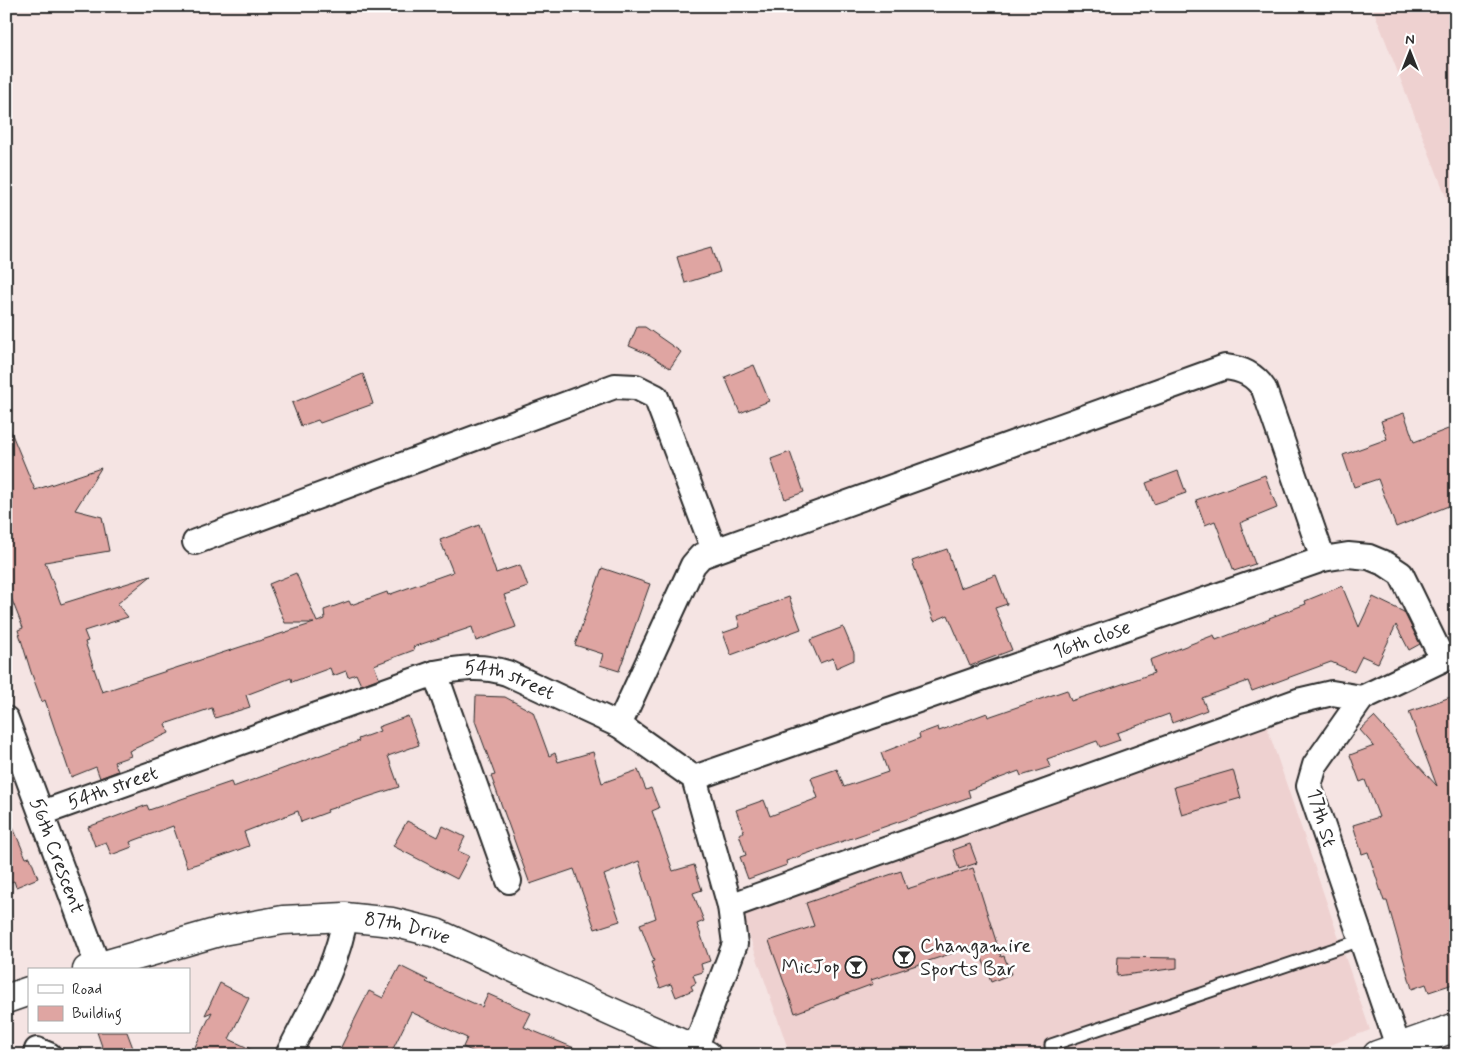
<svg xmlns="http://www.w3.org/2000/svg" width="1462" height="1061" font-family="Mynerve,sans-serif">
	<style>
		.built { fill: #eed1d0 }
		.building { fill: #dfa5a2; stroke: #2b2b2b }
		.lines { fill: none; stroke-linecap: round; stroke-linejoin: round }
		.lane-casing { stroke: #2b2b2b; stroke-width: 15 }
		.street-casing { stroke: #2b2b2b; stroke-width: 28 }
		.secondary-casing { stroke: #2b2b2b; stroke-width: 31 }
		.lane { stroke: #fff; stroke-width: 11 }
		.street { stroke: #fff; stroke-width: 24 }
		.secondary { stroke: #fff; stroke-width: 28 }
		.labels { text-anchor: middle; dominant-baseline: central; stroke-width: 5; stroke-linejoin: round; paint-order: stroke }
		.street-label { font-size: 20px; fill: #2b2b2b; stroke: #fff }
		.poi-label { font-size: 20px; fill: #2b2b2b; stroke: #fff; text-anchor: start }
	</style>
	<rect width="100%" height="100%" fill="#f5e4e3"/>
	<filter id="ink" filterUnits="userSpaceOnUse"><feTurbulence type="fractalNoise" baseFrequency=".02" numOctaves="2"/><feDisplacementMap in="SourceGraphic" scale="10" xChannelSelector="R" yChannelSelector="G"/><feConvolveMatrix kernelMatrix="1 2 1 2 8 2 1 2 1" color-interpolation-filters="sRGB"/></filter>
	<g filter="url(#ink)">
		<path class="built" d="M 1372,6 L 1456,6 L 1456,222 Z
			M 1266,724 L 1370,1030 L 1304,1055 L 790,1055 L 742,914 Z"/>
		<path class="building" d="M 712,247 L 720,272 L 685,283 L 677,257 Z
			M 637,327 L 645,327 L 681,352 L 670,368 L 650,355 L 629,346 Z
			M 754,365 L 769,401 L 740,413 L 725,377 Z
			M 363,374 L 373,404 L 320,423 L 318,420 L 301,426 L 292,403 Z
			M 1404,413 L 1414,442 L 1456,426 L 1456,503 L 1396,527 L 1378,479 L 1354,487 L 1343,455 L 1387,439 L 1381,421 Z
			M 6,420 L 35,490 L 101,468 L 75,510 L 102,517 L 109,551 L 45,562 L 61,604 L 151,576 L 117,604 L 128,617 L 84,631 L 88,641 L 85,642 L 102,692 L 314,623 L 285,623 L 269,584 L 296,573 L 317,622 L 325,619 L 324,610 L 349,601 L 351,605 L 387,592 L 388,595 L 453,572 L 440,540 L 479,525 L 496,573 L 520,565 L 528,587 L 504,595 L 516,627 L 476,641 L 472,627 L 413,647 L 414,650 L 374,665 L 379,678 L 361,685 L 356,674 L 348,677 L 346,671 L 333,676 L 330,668 L 292,682 L 291,678 L 246,695 L 250,707 L 215,718 L 212,708 L 165,724 L 169,733 L 129,751 L 131,756 L 114,762 L 118,771 L 100,778 L 96,767 L 71,777 L 45,700 L 42,702 L 31,672 L 18,630 L 23,628 L 6,585 Z
			M 790,452 L 804,492 L 785,499 L 771,459 Z
			M 1178,471 L 1186,493 L 1154,504 L 1146,483 Z
			M 1265,475 L 1277,508 L 1240,523 L 1255,564 L 1234,571 L 1215,521 L 1205,525 L 1196,500 Z
			M 947,549 L 960,588 L 996,575 L 1007,604 L 995,608 L 1012,650 L 970,666 L 948,615 L 934,621 L 912,561 Z
			M 602,568 L 650,584 L 619,671 L 600,665 L 603,654 L 575,645 Z
			M 1342,586 L 1359,627 L 1373,597 L 1404,612 L 1420,644 L 1409,650 L 1396,625 L 1378,663 L 1362,656 L 1354,672 L 1331,662 L 1252,691 L 1248,681 L 1202,698 L 1207,710 L 1172,723 L 1169,714 L 1117,733 L 1120,740 L 1100,747 L 1097,741 L 1047,759 L 1050,767 L 1021,776 L 1019,771 L 968,790 L 970,797 L 786,861 L 787,865 L 748,879 L 740,857 L 746,855 L 739,834 L 744,832 L 736,810 L 764,800 L 770,816 L 818,798 L 811,778 L 837,769 L 844,787 L 888,772 L 881,753 L 920,738 L 919,734 L 938,727 L 939,731 L 987,713 L 988,717 L 1067,690 L 1071,701 L 1102,691 L 1154,673 L 1150,660 L 1214,635 L 1216,640 L 1270,619 L 1269,618 L 1306,604 L 1305,601 Z
			M 789,597 L 801,629 L 731,655 L 723,633 L 740,627 L 737,616 Z
			M 843,627 L 854,653 L 854,660 L 836,668 L 833,658 L 820,663 L 810,640 Z
			M 1456,695 L 1456,983 L 1429,992 L 1426,984 L 1412,989 L 1387,901 L 1384,901 L 1368,852 L 1362,854 L 1353,825 L 1379,817 L 1365,780 L 1360,782 L 1350,755 L 1374,746 L 1360,730 L 1374,717 L 1437,786 L 1409,712 Z
			M 476,696 L 505,697 L 533,712 L 549,756 L 555,753 L 558,762 L 593,752 L 602,783 L 638,770 L 646,790 L 651,788 L 659,808 L 652,811 L 673,871 L 694,865 L 702,890 L 693,893 L 704,921 L 697,924 L 710,961 L 701,964 L 703,972 L 693,975 L 696,983 L 691,986 L 693,990 L 676,997 L 671,984 L 660,988 L 651,962 L 654,961 L 640,924 L 656,918 L 639,861 L 604,875 L 620,921 L 595,929 L 574,869 L 530,884 L 491,776 L 495,775 L 475,721 Z
			M 408,716 L 419,745 L 388,756 L 399,787 L 327,810 L 328,812 L 301,822 L 298,811 L 244,832 L 249,846 L 222,856 L 187,867 L 173,826 L 130,842 L 132,847 L 111,855 L 106,842 L 95,846 L 88,827 L 147,805 L 149,810 L 231,782 L 233,787 L 359,741 L 358,739 L 380,731 L 378,727 Z
			M 1233,770 L 1241,798 L 1182,815 L 1174,787 Z
			M 6,811 L 26,858 L 30,857 L 38,878 L 16,887 L 14,881 L 6,884 Z
			M 407,821 L 438,837 L 443,826 L 465,837 L 458,851 L 469,856 L 457,879 L 393,846 Z
			M 970,844 L 977,863 L 959,869 L 953,850 Z
			M 973,868 L 1001,957 L 1004,956 L 1011,974 L 991,982 L 977,945 L 871,980 L 873,984 L 795,1013 L 769,941 L 814,926 L 806,903 L 901,871 L 907,889 Z
			M 1118,957 L 1177,958 L 1177,968 L 1117,976 Z
			M 400,966 L 428,980 L 426,982 L 482,1007 L 488,994 L 531,1013 L 524,1027 L 591,1055 L 481,1055 L 463,1047 L 467,1038 L 411,1012 L 390,1055 L 337,1055 L 369,991 L 383,998 Z
			M 220,983 L 249,998 L 229,1039 L 263,1055 L 191,1055 L 212,1012 L 205,1015 Z
			M 97,1032 L 127,1032 L 133,1048 L 113,1055 L 105,1055 Z"/>
		<g class="lines">
			<g class="lane-casing">
				<path id="lane" d="M 1052,1055 L 1051,1045 L 1361,940"/>
			</g>
			<g class="street-casing">
				<g id="street">
					<path d="M 195,542 L 615,386 L 636,387 L 656,397 L 714,550"/>
					<path d="M 435,673 L 509,881"/>
					<path id="s1" d="M 6,719 L 98,966"/>
					<path d="M 619,725 L 693,565 L 701,556 L 1225,367 C 1242,369 1254,374 1264,389 L 1323,559"/>
					<path id="s2" d="M 694,778 L 1323,559 L 1348,555 L 1369,557 L 1386,564 L 1401,574 L 1442,658"/>
					<path id="s3" d="M 42,813 L 435,673 C 461,668 481,665 507,673 L 619,725 L 694,778 L 730,906 L 735,944 L 695,1049"/>
					<path d="M 730,906 L 1298,701 L 1332,693 L 1362,698"/>
					<path d="M 37,1050 L 49,1055"/>
					<path d="M 288,1055 C 310,1010 338,966 345,917"/>
					<path d="M 1401,1055 L 1309,786 L 1315,765 L 1362,698 L 1456,653"/>
				</g>
			</g>
			<g class="secondary-casing">
				<g id="secondary">
					<path id="s4" d="M 87,970 L 222,931 L 283,920 L 345,917 L 392,922 L 436,933 L 707,1055"/>
					<path d="M 6,999 L 29,991"/>
					<path d="M 1377,1055 L 1456,1027"/>
				</g>
			</g>
			<use href="#lane" class="lane"/>
			<use href="#street" class="street"/>
			<use href="#secondary" class="secondary"/>
		</g>
	</g>
	<defs>
		<g id="bar-ring" transform="scale(1.125)"><circle r="9.5" fill="#fff" stroke="#2b2b2b" stroke-width="1.5"/><path d="M-6-5H6L.8 .8V4.5H3.5V6h-7V4.5H-.8V.8Z" fill="#2b2b2b"/></g>
	</defs>
	<g fill-rule="evenodd">
		<use href="#bar-ring" x="904" y="957"/>
		<use href="#bar-ring" x="856" y="967"/>
	</g>
	<g class="labels">
		<g class="street-label">
			<text stroke="none"><textPath href="#s2" startOffset="421">16th close</textPath></text>
			<text stroke="none"><textPath href="#s3" startOffset="494">54th street</textPath></text>
			<text stroke="none"><textPath href="#s3" startOffset="75">54th street</textPath></text>
			<text transform="translate(1321 818) rotate(74)">17th St</text>
			<text stroke="none"><textPath href="#s1" startOffset="146">56th Crescent</textPath></text>
			<text stroke="none"><textPath href="#s4" startOffset="328">87th Drive</textPath></text>
		</g>
		<g class="poi-label">
			<text x="920" y="946">Changamire<tspan x="920" dy="23">Sports Bar</tspan></text>
			<text x="840" y="967" text-anchor="end">MicJop</text>
		</g>
	</g>
	<rect width="1462" height="1061" fill="none" stroke="#fff" stroke-width="25"/>
	<rect x="12" y="12" width="1437" height="1036" fill="none" stroke="#2b2b2b" stroke-width="2" filter="url(#ink)"/>
	<rect x="28" y="968" width="162" height="65" fill="#ffffff" stroke="#aaaaaa"/>
	<rect x="38" y="985" width="25" height="8" fill="#ffffff" stroke="#aaaaaa"/>
	<text x="72" y="994" font-size="15" fill="#2b2b2b">Road</text>
	<rect x="38" y="1006" width="25" height="15" fill="#dfa5a2" stroke="#aaaaaa"/>
	<text x="72" y="1018" font-size="15" fill="#2b2b2b">Building</text>
	<g transform="translate(1410 52)" stroke="#ffffff" stroke-width="4" paint-order="stroke">
	<path d="M0-4L9 19L0 12L-9 19Z" fill="#2b2b2b"/>
	<text y="-8" font-size="14" font-weight="bold" text-anchor="middle" fill="#2b2b2b">N</text>
	</g>
</svg>
